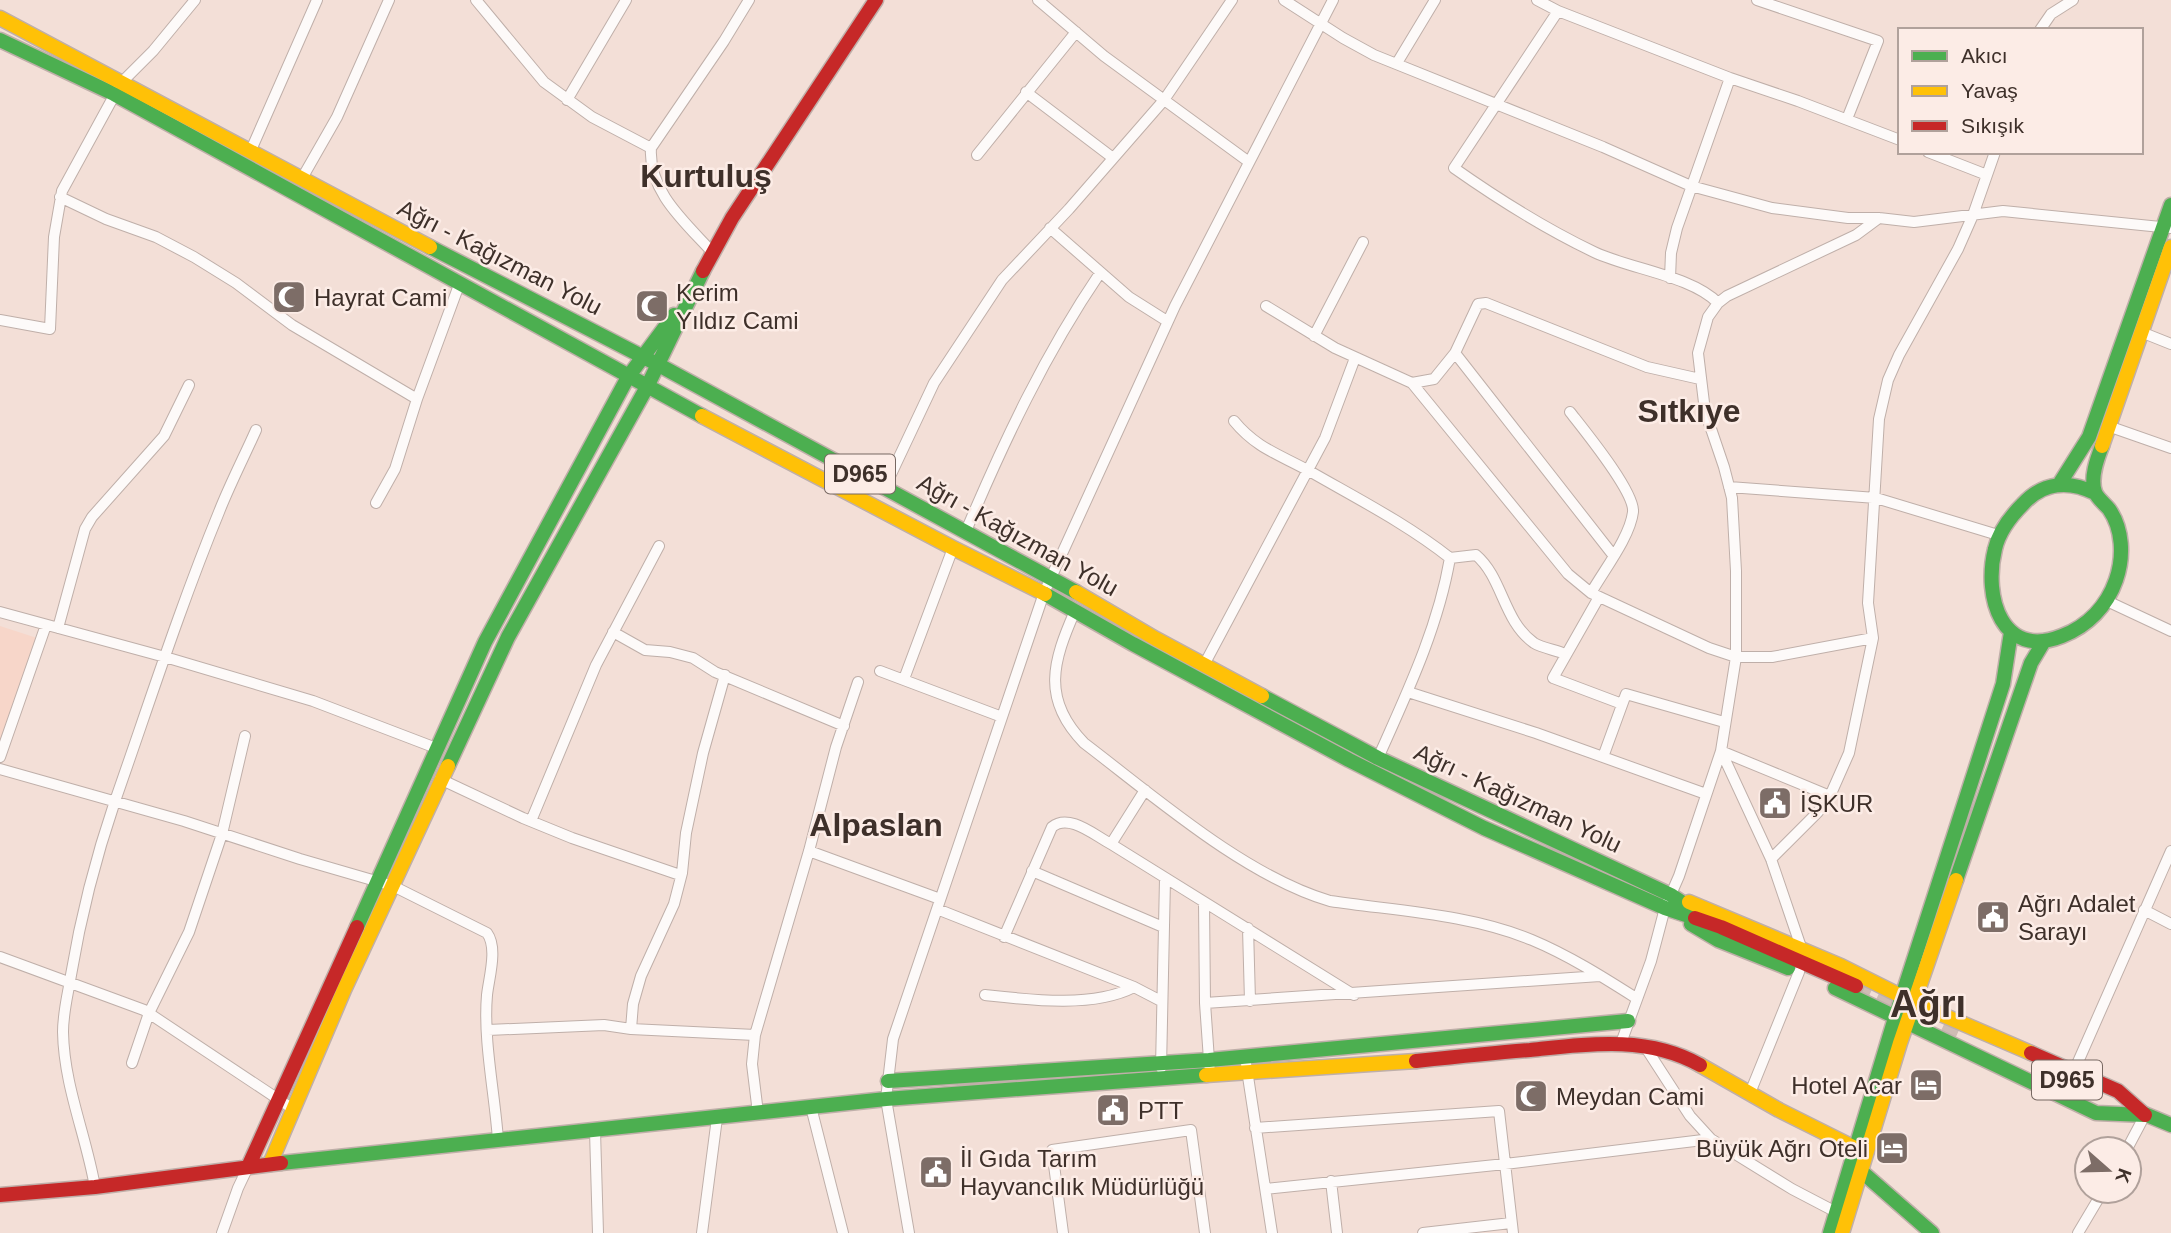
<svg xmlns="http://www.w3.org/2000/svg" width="2171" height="1233" font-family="Arial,sans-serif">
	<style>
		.built { fill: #f7d6c9 }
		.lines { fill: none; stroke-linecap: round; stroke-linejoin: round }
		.primary-tunnel { stroke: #cfbcb4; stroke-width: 16; stroke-dasharray: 16 8; stroke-linecap: butt }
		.street-casing { stroke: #bfafa9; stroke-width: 12 }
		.fast-casing { stroke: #bfafa9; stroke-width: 17 }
		.slow-casing { stroke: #bfafa9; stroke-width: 17 }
		.jam-casing { stroke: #bfafa9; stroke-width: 17 }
		.street { stroke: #fdfaf9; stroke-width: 10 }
		.fast { stroke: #4caf50; stroke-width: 14 }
		.slow { stroke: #ffc107; stroke-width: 14 }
		.jam { stroke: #c62828; stroke-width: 14 }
		.labels { text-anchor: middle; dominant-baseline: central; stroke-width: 5; stroke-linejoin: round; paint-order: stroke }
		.shield { fill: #fcece6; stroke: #776862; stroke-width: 2 }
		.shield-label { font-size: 23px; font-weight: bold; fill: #3e302a }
		.street-label { font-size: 24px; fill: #3e302a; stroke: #fcece6 }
		.poi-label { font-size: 24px; fill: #3e302a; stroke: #fcece6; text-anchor: start }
		.district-label { font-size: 32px; font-weight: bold; fill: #3e302a; stroke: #fcece6 }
		.town-label { font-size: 38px; font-weight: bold; fill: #3e302a; stroke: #fcece6 }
	</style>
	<rect width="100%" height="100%" fill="#f3dfd7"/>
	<path class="built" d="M 0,626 L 40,639 L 0,746 Z"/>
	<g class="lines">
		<path class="primary-tunnel" d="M 1856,986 L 1963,1034"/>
		<g class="street-casing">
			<path id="street" d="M 476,0 L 544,82 L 592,117 L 651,148
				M 1038,0 L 1104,56 L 1249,162
				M 1284,0 L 1343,38 L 1374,55 L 1603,147 L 1691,186 L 1772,208 L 1848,218 L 1879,218 L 1914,222 L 2003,211 L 2171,228
				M 1537,0 L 1558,11 L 1730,78 L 1798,101 L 1900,140
				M 1757,0 L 1878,41 L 1847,119
				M 1558,11 L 1454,168 C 1498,199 1546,229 1594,252 C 1630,269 1692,276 1718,303
				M 2040,30 L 2051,14 L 2073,0
				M 1397,63 L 1435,0
				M 1026,92 L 1113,158
				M 567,100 L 626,0
				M 251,150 L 317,0
				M 1928,152 L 1987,175
				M 977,155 L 1076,32
				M 301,180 L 337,117 L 389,0
				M 60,197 L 106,219 L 156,237 L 194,257 L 236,283 L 292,325 L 417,399
				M 1050,228 L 1129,297 L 1167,321
				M 713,253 C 686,223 648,192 651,148 L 724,41 L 749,0
				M 1670,278 L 1671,253 L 1677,228 L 1730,78
				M 1266,306 L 1335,348 L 1412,383 L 1434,379 L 1455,353 L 1478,304 L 1486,303 L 1647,367 L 1700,379
				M 0,320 L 50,329 L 54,237 L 62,191 L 121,83 L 153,51 L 195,0
				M 2141,332 L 2171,344
				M 1314,336 L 1363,242
				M 1455,353 L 1613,555
				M 1412,383 L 1568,574 L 1591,593 L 1709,648 L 1736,657 L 1772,657 L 1873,638
				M 1570,412 C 1584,430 1635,492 1633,512 C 1630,537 1604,570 1591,593
				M 1234,421 C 1257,449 1281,455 1311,472 C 1358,499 1407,524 1450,558 L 1476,555 C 1503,578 1503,621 1534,643 C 1542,648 1556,650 1565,654
				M 2108,426 L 2171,448
				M 885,487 L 934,383 L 1002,280 L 1069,209 L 1164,100 L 1232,0
				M 1729,487 L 1876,498 L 1998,535
				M 376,503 L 395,469 L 417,399 L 459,285
				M 966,531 C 1004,441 1045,354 1100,273
				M 1599,597 L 1553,678 L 1622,704
				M 2107,601 L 2171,631
				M 1075,611 C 1053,661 1041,699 1084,743 C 1155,797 1245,876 1330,901 C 1397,911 1469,914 1532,940 C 1568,955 1603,977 1636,998
				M 0,612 L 165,657 L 313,701 L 436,748
				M 58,628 L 85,529 L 92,517 L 164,436 L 189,385
				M 613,632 L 645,650 L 670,652 L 693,658 L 715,672 L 844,726
				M 1204,665 L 1325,438 L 1355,358
				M 880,671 L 1002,717
				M 904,679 L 953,548
				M 1408,692 L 1536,733 L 1706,794
				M 1721,751 L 1771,859 L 1802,950
				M 1721,751 L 1830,796
				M 0,757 L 46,625
				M 1603,757 L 1626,694 L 1724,722
				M 1378,758 C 1407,693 1438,628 1450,558
				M 0,769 L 184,821 L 300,859 L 393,886 L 487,933 C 498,948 489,977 487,995 C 483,1040 495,1095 498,1140
				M 440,779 L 523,818 L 572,838 L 680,875
				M 531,821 L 596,665 L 659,546
				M 1111,844 L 1145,790
				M 809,851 L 940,899
				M 1771,859 L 1818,812 L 1830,796 L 1849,753 L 1873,638 L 1868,603 L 1879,419 L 1888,380 L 1899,355 L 1958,249 L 1973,215 L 1995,152
				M 1032,871 L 1163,927
				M 1204,903 L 1205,1003 L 1210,1074
				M 937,909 L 1134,987 L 1161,1001
				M 2144,910 L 2171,924
				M 1248,928 L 1250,1001
				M 1004,937 L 1052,827 C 1069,813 1094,835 1111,844 L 1354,995
				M 0,957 L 144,1010 L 293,1109
				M 985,995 C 1030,1000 1094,1008 1134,987
				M 1205,1003 L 1600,976
				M 631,1029 L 633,1004 L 641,976 L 674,904 L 682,873 L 686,833 L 703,753 L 725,675
				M 488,1030 L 604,1025 L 631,1029 L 755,1035
				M 1621,1043 L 1651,961 L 1665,908 L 1679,876 L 1721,751 L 1736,657 L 1736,571 L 1732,498 L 1724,467 L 1705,411 L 1698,353 L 1708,317 L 1718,303 L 1727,296 L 1856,235 L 1879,218
				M 1644,1045 L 1690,1116 L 1711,1139 L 1792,1189 L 1836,1212
				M 1245,1057 L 1272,1233
				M 132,1063 L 149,1013 L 189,932 L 222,834 L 245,736
				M 1161,1068 L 1165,879
				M 2074,1071 L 2171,851
				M 1750,1093 L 1799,972
				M 811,1107 L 843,1233
				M 758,1113 L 752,1064 L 755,1035 L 809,851 L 836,747 L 858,682
				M 1255,1128 L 1499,1111 L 1513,1233
				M 595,1131 L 598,1233
				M 2127,1149 L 2145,1115
				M 1331,1181 L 1337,1233
				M 95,1187 C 86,1135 64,1086 63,1032 C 63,1012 68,994 71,975 C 81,915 96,857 115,801 C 149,704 180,607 219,512 C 230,484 244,457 256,430
				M 1266,1189 L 1505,1164 L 1711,1139
				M 222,1233 L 238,1188 L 248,1167
				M 702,1233 L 717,1118
				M 909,1233 L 886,1099 L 893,1039 L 1044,593 L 1175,306 L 1333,0
				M 1063,1233 L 1052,1150 L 1191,1130 L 1205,1233
				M 1423,1233 L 1511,1223
				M 2078,1233 L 2103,1191"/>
		</g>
		<g class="fast-casing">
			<path id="fast" d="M 0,40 L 114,94 L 702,416
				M 430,247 L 657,364 L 1076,592
				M 2060,483 L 2089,437 L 2171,205
				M 2095,493 C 2069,480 2043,482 2023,504 C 2010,517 1999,531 1995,549 C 1983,597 2002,660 2062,636 C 2088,626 2107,606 2116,580 C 2124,557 2123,529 2109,509 C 2105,504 2097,498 2095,492 C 2090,478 2097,459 2102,446
				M 1045,594 L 1133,644 L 1349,760 L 1484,828 L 1665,908 L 1695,918
				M 1262,696 L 1378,758 L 1671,895 L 1698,913
				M 448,766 L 508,637 L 647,387 L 703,271
				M 1956,880 L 2031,663 L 2043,643
				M 1691,924 L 1718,940 L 1788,968
				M 357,927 L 485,642 L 628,377 L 674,315
				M 1835,988 L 2096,1113 L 2145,1115
				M 888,1081 L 1209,1060 L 1628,1021
				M 2135,1110 L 2171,1125
				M 281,1163 L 886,1099 L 1206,1075
				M 1861,1171 L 1932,1233
				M 1830,1233 L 1895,1018 L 2003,684 L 2011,632"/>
		</g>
		<g class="slow-casing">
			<path id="slow" d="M 0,18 L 430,247
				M 702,416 L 953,548 L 1045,594
				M 2102,446 L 2171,247
				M 1076,592 L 1156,639 L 1262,696
				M 1689,902 L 1841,966 L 1915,1003 L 2031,1053
				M 1700,1065 L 1779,1110 L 1855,1148
				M 1206,1075 L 1416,1061
				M 270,1164 L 344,990 L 448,766
				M 1842,1233 L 1900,1043 L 1956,880"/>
		</g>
		<g class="jam-casing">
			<path id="jam" d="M 703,271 L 732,218 L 876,0
				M 1695,918 L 1721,927 L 1856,986
				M 2031,1053 L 2118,1091 L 2145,1115
				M 1416,1061 C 1454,1057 1492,1053 1530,1050 C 1587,1044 1647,1035 1700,1065
				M 248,1167 L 357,927
				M 0,1195 L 95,1187 L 281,1163"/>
		</g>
		<use href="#street" class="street"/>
		<use href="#fast" class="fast"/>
		<use href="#slow" class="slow"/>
		<use href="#jam" class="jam"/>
	</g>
	<defs>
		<g id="mosque-square" transform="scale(1.75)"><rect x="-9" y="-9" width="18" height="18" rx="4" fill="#7d6d67" stroke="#fcece6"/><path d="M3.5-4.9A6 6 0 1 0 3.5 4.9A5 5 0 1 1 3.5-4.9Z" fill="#fff"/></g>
		<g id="civic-square" transform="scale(1.75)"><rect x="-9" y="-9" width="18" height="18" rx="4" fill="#7d6d67" stroke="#fcece6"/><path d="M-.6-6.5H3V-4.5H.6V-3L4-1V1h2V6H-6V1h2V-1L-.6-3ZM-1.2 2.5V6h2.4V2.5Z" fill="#fff"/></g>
		<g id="hotel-square" transform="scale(1.75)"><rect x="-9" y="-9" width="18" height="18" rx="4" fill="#7d6d67" stroke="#fcece6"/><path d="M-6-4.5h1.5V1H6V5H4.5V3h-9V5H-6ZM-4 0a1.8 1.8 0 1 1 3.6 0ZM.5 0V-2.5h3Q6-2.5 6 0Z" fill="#fff"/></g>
	</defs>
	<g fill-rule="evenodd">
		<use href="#mosque-square" x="289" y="297"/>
		<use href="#mosque-square" x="652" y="306"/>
		<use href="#civic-square" x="1775" y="803"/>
		<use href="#civic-square" x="1993" y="917"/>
		<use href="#hotel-square" x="1926" y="1085"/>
		<use href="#mosque-square" x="1531" y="1096"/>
		<use href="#civic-square" x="1113" y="1110"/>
		<use href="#hotel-square" x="1892" y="1148"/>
		<use href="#civic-square" x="936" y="1172"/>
	</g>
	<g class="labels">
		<g class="shield">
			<rect x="825" y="454.5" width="70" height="39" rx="5"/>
			<rect x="2032" y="1060.5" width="70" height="39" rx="5"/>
		</g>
		<g class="shield-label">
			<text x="860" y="474">D965</text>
			<text x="2067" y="1080">D965</text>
		</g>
		<g class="street-label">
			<text transform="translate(500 257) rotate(27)">Ağrı - Kağızman Yolu</text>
			<text transform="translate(1018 535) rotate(29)">Ağrı - Kağızman Yolu</text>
			<text transform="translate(1518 798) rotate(25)">Ağrı - Kağızman Yolu</text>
		</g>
		<g class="poi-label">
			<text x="676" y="292">Kerim<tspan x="676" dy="28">Yıldız Cami</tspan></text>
			<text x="314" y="297">Hayrat Cami</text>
			<text x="1800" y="803">İŞKUR</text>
			<text x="2018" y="903">Ağrı Adalet<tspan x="2018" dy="28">Sarayı</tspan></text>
			<text x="1902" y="1085" text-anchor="end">Hotel Acar</text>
			<text x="1556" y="1096">Meydan Cami</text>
			<text x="1138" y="1110">PTT</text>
			<text x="1868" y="1148" text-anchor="end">Büyük Ağrı Oteli</text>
			<text x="960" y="1158">İl Gıda Tarım<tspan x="960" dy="28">Hayvancılık Müdürlüğü</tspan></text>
		</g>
		<g class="district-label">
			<text x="706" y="176">Kurtuluş</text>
			<text x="1689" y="411">Sıtkıye</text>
			<text x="876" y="825">Alpaslan</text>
		</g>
		<g class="town-label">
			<text x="1928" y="1004">Ağrı</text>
		</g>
	</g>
	<rect x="1898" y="28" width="245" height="126" fill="#fcece6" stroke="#b0a19b" stroke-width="2"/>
	<rect x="1912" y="51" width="35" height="10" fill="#4caf50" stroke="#b0a19b" stroke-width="2"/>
	<text x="1961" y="63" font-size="21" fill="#3e302a">Akıcı</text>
	<rect x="1912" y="86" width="35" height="10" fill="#ffc107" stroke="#b0a19b" stroke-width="2"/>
	<text x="1961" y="98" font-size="21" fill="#3e302a">Yavaş</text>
	<rect x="1912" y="121" width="35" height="10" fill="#c62828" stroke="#b0a19b" stroke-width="2"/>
	<text x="1961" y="133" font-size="21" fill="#3e302a">Sıkışık</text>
	<g transform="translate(2108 1170) rotate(110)"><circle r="33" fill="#fcece6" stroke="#b0a19b" stroke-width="2"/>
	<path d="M0-5L12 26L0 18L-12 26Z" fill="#7d6d67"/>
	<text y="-10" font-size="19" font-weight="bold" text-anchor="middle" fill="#3e302a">K</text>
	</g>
</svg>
